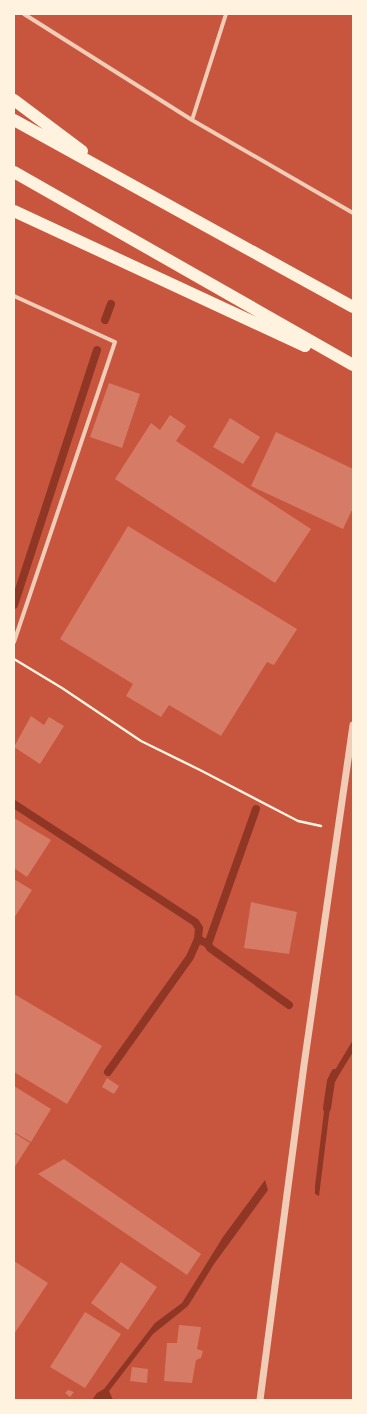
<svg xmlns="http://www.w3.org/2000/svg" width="367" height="1414" font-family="Figtree,sans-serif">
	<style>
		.water { fill: #8f3625 }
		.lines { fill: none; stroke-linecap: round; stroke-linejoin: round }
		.stream { stroke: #8f3625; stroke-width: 8 }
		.building { fill: #d67c66 }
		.path { stroke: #fff3e0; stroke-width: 2.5 }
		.minor { stroke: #f1ccb7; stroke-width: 4 }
		.tertiary { stroke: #f1ccb7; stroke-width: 7 }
		.motorway { stroke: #fff3e0; stroke-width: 12 }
	</style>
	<rect width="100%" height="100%" fill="#c8553d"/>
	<path class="water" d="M 353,1040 L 353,1052 L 334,1083 L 329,1080 Z
		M 326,1095 L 331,1099 L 319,1196 L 315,1194 L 315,1186 Z
		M 265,1180 L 268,1190 L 214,1264 L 188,1306 L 153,1334 L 109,1391 L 113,1400 L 92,1400 L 97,1393 L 104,1389 L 155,1323 L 182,1303 L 223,1237 Z"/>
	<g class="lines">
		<path class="stream" d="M 105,320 L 111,304
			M 14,605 L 97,350
			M 14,804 L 195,922 L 199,928 L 198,939 L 190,957 L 108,1072
			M 198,939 L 208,944 L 210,948 L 289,1005
			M 208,944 L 256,809
			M 327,1108 L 331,1081 L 335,1073"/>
	</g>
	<path class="building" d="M 109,383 L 140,394 L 122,448 L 90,437 Z
		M 170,415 L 186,426 L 176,441 L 311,529 L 275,583 L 115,479 L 151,423 L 160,430 Z
		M 230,418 L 260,437 L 243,464 L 213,447 Z
		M 276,432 L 353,469 L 353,508 L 343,529 L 251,486 Z
		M 128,526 L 297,629 L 274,665 L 267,662 L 221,736 L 169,705 L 161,717 L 126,696 L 133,684 L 60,639 Z
		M 31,716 L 44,725 L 49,717 L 64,726 L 40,764 L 14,747 Z
		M 14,818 L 51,840 L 27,877 L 14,868 Z
		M 14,879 L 32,890 L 14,918 Z
		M 251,902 L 297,912 L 289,954 L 244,948 Z
		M 14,994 L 102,1046 L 67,1104 L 14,1072 Z
		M 107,1078 L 119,1086 L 114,1094 L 102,1087 Z
		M 14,1086 L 51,1109 L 31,1142 L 14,1132 Z
		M 14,1133 L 30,1143 L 14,1168 Z
		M 64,1159 L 201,1254 L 187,1275 L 38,1174 Z
		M 14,1261 L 48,1283 L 14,1334 Z
		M 121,1262 L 157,1287 L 128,1330 L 91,1303 Z
		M 85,1312 L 121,1334 L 85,1388 L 50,1367 Z
		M 179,1325 L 201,1327 L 197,1349 L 203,1351 L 201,1358 L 196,1360 L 192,1383 L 164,1381 L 167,1343 L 177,1343 Z
		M 132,1367 L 148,1369 L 147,1383 L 130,1381 Z
		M 68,1390 L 74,1392 L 70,1397 L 65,1393 Z"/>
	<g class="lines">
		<path class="path" d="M 14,659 L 62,688 L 141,741 L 200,770 L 298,821 L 321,826"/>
		<path class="minor" d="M 24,14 L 192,120 L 353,213
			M 192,120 L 226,14
			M 14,296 L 115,342 L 14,642"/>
		<path class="tertiary" d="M 260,1400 L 304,1065 L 353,725"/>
		<path class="motorway" d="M 14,100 L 82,151
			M 14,120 L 353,307
			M 14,172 L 353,365
			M 14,211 L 305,346"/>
	</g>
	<rect width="367" height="1414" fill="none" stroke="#fff3e0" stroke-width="30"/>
</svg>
